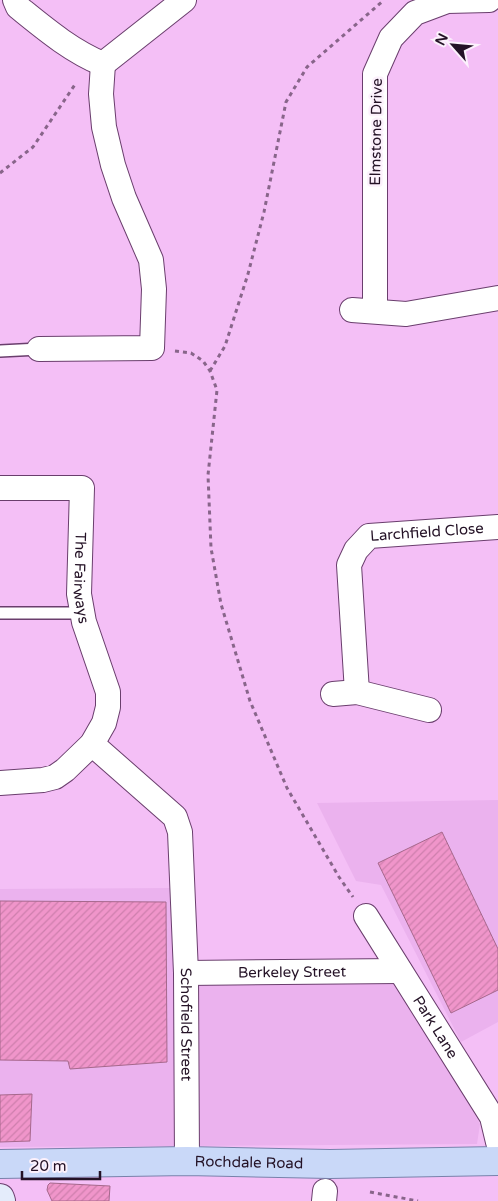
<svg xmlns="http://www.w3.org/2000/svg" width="498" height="1201" font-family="'Varela Round',sans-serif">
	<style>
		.built { fill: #ebb2ee }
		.building { fill: url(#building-hatch); stroke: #a6688c }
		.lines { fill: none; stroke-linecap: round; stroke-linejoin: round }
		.lane-casing { stroke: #6a3e6d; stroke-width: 14 }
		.street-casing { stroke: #6a3e6d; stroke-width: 26 }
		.secondary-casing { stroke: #6a3e6d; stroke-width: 30 }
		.primary-casing { stroke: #7882ab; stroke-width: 30 }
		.path { stroke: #88658a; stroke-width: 3; stroke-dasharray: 4 4; stroke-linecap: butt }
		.lane { stroke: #fff; stroke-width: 11 }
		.street { stroke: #fff; stroke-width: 24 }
		.secondary { stroke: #e4ecfb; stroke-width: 28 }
		.primary { stroke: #c9d8f8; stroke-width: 28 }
		.labels { text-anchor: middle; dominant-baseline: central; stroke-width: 5; stroke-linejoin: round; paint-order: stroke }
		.street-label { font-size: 15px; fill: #241226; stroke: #fcf1fc }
	</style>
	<defs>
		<pattern id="building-hatch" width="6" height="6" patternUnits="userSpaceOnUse" patternTransform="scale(1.25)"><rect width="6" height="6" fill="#f095ca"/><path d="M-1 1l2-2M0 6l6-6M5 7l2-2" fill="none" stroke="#ce7fad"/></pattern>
	</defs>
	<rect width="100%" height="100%" fill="#f4bff6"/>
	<path class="built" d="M 498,800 L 498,1022 L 461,1042 L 381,885 L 356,881 L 317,803 Z
		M 173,888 L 178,986 L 398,981 L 480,1124 L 477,1144 L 0,1147 L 0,889 Z"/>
	<path class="building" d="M 442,832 L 498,949 L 498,990 L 451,1013 L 378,863 Z
		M 0,901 L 166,902 L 167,1062 L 70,1069 L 68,1061 L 0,1060 Z
		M 32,1094 L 30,1141 L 0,1142 L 0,1095 Z
		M 50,1183 L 110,1186 L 109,1201 L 52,1201 L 47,1190 L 48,1185 Z"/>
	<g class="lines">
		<g class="lane-casing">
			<path id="lane" d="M 0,351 L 39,349
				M 0,613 L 83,613"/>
		</g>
		<g class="street-casing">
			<g id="street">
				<path d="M 15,0 L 18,7 C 44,28 71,51 103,64"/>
				<path d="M 103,64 L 184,0"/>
				<path d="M 352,310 L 406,314 L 498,298"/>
				<path d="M 375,311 L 375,74 L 391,38 L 415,13 L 447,1 L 489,0"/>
				<path d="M 39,349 L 152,348 L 154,289 L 151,260 L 124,198 L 113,165 L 104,127 L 101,94 L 103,64"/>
				<path id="s1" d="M 0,488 L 82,488 L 79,594 L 84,622 L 108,692 L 108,707 L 104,723 L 92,744 L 65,770 L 55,777 L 43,780 L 0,783"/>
				<path id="s2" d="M 357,692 L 349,565 L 356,550 L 369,536 L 498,527"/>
				<path d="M 333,694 L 357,692 L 429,710"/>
				<path id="s3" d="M 92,744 L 175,817 L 180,832 L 186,973 L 187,1161"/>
				<path id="s4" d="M 366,916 L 492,1117 L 498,1142"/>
				<path id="s5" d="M 186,973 L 400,971"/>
				<path d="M 324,1201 L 325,1191"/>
			</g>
		</g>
		<g class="secondary-casing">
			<path id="secondary" d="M 0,1198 L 1,1201"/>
		</g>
		<g class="primary-casing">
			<g id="primary">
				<path id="s6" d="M 0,1164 L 187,1161 L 330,1164 L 498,1161"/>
			</g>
		</g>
		<path class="path" d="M 0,173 L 33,147 L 76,83
			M 175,351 L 191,353 L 203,361 L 210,371 L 217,390 L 208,475 L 211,548 L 221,604 L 250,701 L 287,788 L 339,877 L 353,897
			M 210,371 L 225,346 L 248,274 L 264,212 L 286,102 L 307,67 L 384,0
			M 370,1192 L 418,1201"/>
		<use href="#lane" class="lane"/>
		<use href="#street" class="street"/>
		<use href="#secondary" class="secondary"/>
		<use href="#primary" class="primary"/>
	</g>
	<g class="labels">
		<g class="street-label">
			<text transform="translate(376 132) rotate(-89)">Elmstone Drive</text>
			<text stroke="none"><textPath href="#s2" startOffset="221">Larchfield Close</textPath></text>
			<text stroke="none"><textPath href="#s1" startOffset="172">The Fairways</textPath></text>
			<text stroke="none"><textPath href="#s5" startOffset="106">Berkeley Street</textPath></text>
			<text stroke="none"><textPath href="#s3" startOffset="319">Schofield Street</textPath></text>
			<text stroke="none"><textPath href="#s4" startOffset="131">Park Lane</textPath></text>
			<text stroke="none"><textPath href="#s6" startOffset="249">Rochdale Road</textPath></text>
		</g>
	</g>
	<g transform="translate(453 45) rotate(297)" stroke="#fcf1fc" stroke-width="4" paint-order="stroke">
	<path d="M0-4L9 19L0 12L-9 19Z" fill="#241226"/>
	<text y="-8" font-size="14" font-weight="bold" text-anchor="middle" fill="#241226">N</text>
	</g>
	<path d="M22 1171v8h78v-8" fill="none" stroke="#241226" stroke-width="2.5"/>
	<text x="30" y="1171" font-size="15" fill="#241226" stroke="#fcf1fc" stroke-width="4" paint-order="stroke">20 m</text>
</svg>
